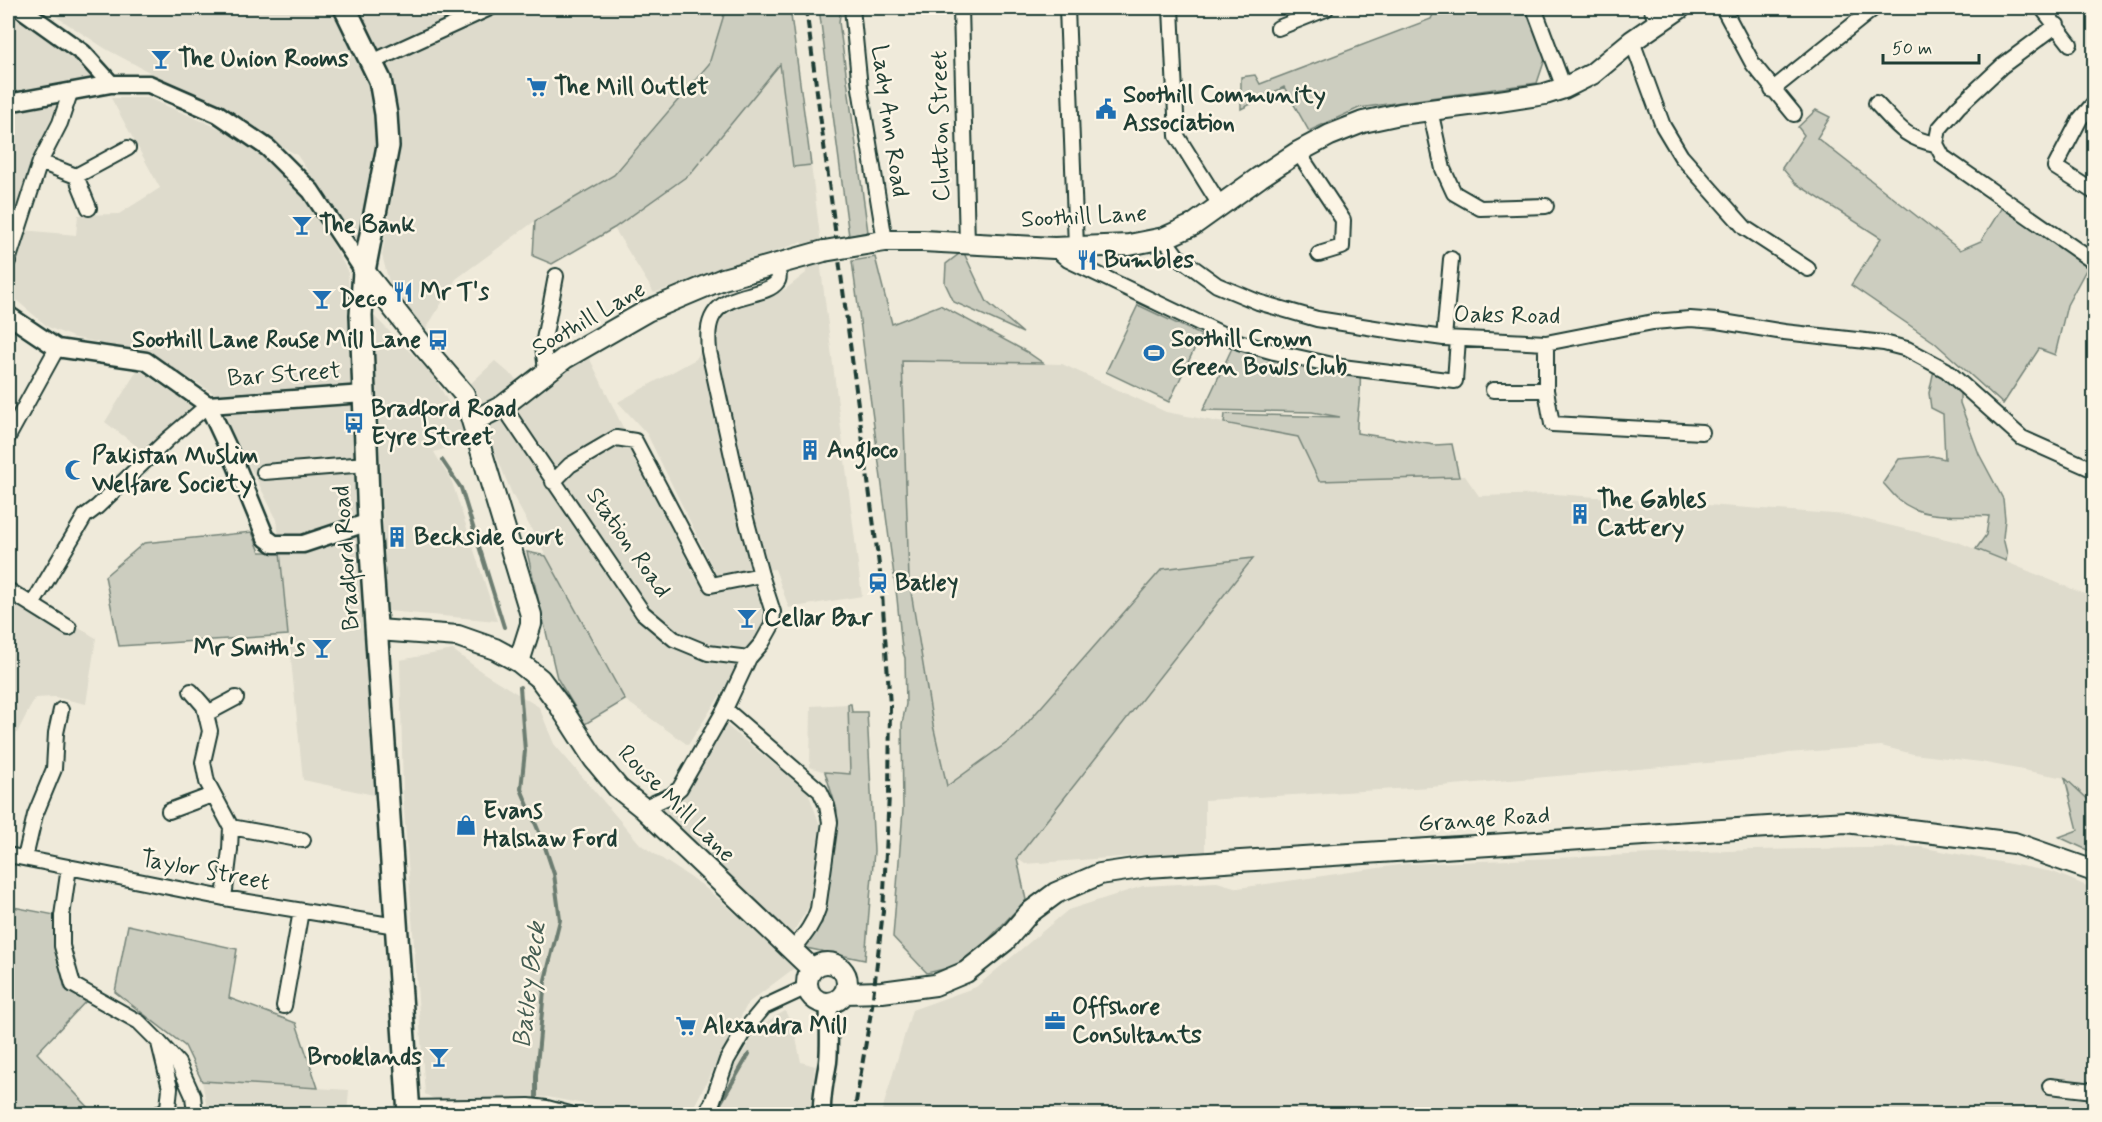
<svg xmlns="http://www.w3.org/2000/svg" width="2102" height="1122" font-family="Mynerve,sans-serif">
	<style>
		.built { fill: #dedbcc }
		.green { fill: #cccdbf; stroke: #76857a; stroke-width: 1.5 }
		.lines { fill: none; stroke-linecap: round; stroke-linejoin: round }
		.stream { stroke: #6c7d71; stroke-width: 4 }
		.minor-casing { stroke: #1f3d34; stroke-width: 18 }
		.tertiary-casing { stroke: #1f3d34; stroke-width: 21 }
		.secondary-casing { stroke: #1f3d34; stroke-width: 24 }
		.primary-casing { stroke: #1f3d34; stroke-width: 26 }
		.minor { stroke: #fcf5e5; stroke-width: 14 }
		.tertiary { stroke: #fcf5e5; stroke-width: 16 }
		.secondary { stroke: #fcf5e5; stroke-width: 20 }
		.primary { stroke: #fcf5e5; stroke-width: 21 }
		.rail { stroke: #1f3d34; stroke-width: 4; stroke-dasharray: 9 4.5; stroke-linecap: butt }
		.secondary-bridge-casing { stroke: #1f3d34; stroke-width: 24; stroke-linecap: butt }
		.secondary-bridge { stroke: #fcf5e5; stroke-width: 20 }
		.labels { text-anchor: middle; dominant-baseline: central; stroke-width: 5; stroke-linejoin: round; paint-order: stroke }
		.poi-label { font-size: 24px; font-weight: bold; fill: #1f3d34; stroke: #fcf5e5; text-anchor: start }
		.street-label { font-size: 24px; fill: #1f3d34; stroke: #fcf5e5 }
		.water-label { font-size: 26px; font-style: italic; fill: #455d53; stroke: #fcf5e5 }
	</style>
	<rect width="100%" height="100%" fill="#efeada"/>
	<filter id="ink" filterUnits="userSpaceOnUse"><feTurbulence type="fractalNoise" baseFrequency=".0167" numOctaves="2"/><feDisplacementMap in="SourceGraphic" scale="12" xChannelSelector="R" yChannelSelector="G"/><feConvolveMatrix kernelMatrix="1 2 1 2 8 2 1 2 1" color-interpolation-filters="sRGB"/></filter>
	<g filter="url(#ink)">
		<path class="built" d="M 8,8 L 92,67 L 93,79 L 8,93 Z
			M 43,8 L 335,8 L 367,71 L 380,137 L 362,251 L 297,155 L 183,90 L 106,49 Z
			M 353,8 L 726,8 L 709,64 L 614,175 L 535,221 L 456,279 L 423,334 L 393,298 L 382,255 L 396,173 L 392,88 Z
			M 781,63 L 793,166 L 811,165 L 820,236 L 821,269 L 862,596 L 789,608 L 775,569 L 717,576 L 647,434 L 618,402 L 696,359 L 722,318 L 736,308 L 767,299 L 787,288 L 806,273 L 802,242 L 654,293 L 614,228 L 690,174 Z
			M 111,98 L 148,98 L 230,133 L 269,161 L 308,199 L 348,272 L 374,795 L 303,780 L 277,520 L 212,392 L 147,352 L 75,338 L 48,327 L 9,294 L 23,230 L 76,235 L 78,215 L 119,214 L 160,188 Z
			M 54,100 L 57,104 L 13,214 L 8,213 L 8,108 Z
			M 374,316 L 433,375 L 470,441 L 434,452 L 452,482 L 497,621 L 387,611 Z
			M 588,355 L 695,577 L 710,593 L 757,581 L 764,621 L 751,647 L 688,745 L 625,700 L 512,494 L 468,386 L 495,361 L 532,393 Z
			M 902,360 L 1062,364 L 1166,412 L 1298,437 L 1319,480 L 1465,476 L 1479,496 L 1555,494 L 1847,515 L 1958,542 L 2094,598 L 2094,805 L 2065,778 L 1981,762 L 1913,754 L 1881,746 L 1788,753 L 1765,758 L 1430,787 L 1205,800 L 1205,851 L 1025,864 L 953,813 L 933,725 L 909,580 Z
			M 138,369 L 193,407 L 142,450 L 105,422 Z
			M 8,601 L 68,637 L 76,626 L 96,638 L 86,704 L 55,697 L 35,698 L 8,750 Z
			M 453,650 L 482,672 L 539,707 L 554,744 L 641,845 L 702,885 L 797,966 L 748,1003 L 690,1114 L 636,1114 L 547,1097 L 438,1101 L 425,1094 L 403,796 L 400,660 Z
			M 848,704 L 850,774 L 825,772 L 810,767 L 811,706 Z
			M 725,724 L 808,792 L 821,828 L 810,905 L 790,937 L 655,811 L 681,803 Z
			M 1920,847 L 2053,872 L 2094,889 L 2094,1114 L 881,1114 L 912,1010 L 976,987 L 1068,910 L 1143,886 L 1217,882 L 1238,888 L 1406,864 L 1753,850 Z
			M 785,1011 L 794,1029 L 801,1062 L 815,1066 L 810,1114 L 706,1114 L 759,1026 Z
			M 202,1081 L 349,1090 L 347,1114 L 208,1114 Z"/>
		<path class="green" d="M 726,8 L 790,8 L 811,165 L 793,167 L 780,64 L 690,174 L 614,228 L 552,264 L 533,256 L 535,221 L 614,175 L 709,64 Z
			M 819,8 L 841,8 L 839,22 L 868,232 L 849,236 Z
			M 1436,8 L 1526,8 L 1545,59 L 1537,83 L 1359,108 L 1309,131 L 1284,87 L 1241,109 L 1241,77 L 1255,75 L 1260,84 L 1431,19 Z
			M 1816,110 L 1830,117 L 1817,138 L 1960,250 L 1981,241 L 2002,207 L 2088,266 L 2067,305 L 2055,355 L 2039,349 L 2003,404 L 1934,342 L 1851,285 L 1881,238 L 1795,183 L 1782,168 L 1804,135 L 1798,127 Z
			M 963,251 L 987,302 L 1023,333 L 954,302 L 945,283 L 946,264 Z
			M 875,257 L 892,324 L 940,305 L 1027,352 L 1043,363 L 902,361 L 909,580 L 933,725 L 947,786 L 1015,737 L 1162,569 L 1253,558 L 1017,858 L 1026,900 L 965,964 L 927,973 L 893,937 L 903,810 L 902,724 L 906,704 L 905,658 L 902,649 L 897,598 L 852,261 Z
			M 1138,305 L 1201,335 L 1169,402 L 1106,372 Z
			M 1233,346 L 1360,374 C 1362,394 1356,413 1357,433 L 1435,445 L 1452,444 L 1459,477 L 1319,481 L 1298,437 L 1224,423 L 1225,414 L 1340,417 L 1312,412 L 1203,410 Z
			M 1934,370 L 1960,387 L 1960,403 L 1979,454 L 2003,499 L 2005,519 L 2003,538 L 2007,554 L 2006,561 L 1976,549 L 1986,535 L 1989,516 C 1958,514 1925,521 1899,500 C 1893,495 1888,488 1883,483 L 1899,459 L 1932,456 L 1945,459 L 1943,414 L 1931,408 L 1929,393 Z
			M 252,532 L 260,552 L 280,552 L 288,635 L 119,646 L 105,576 L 144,543 Z
			M 527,552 L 546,556 L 625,700 L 585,724 L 557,678 Z
			M 848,704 L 851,704 L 852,712 L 867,712 L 874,851 L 865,960 L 801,947 L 822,923 L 837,810 L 825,772 L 850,774 Z
			M 2065,778 L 2094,805 L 2094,853 L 2059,837 L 2078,830 Z
			M 8,906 L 55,915 L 55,949 L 65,989 L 87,1000 L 37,1053 L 95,1114 L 8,1114 Z
			M 128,925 L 237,949 L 229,998 L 296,1023 L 318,1088 L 202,1081 L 185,1046 L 115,992 Z"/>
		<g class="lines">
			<path class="stream" d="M 442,460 L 461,488 L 504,627
				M 520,687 L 525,751 L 521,789 L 544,844 L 554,874 L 560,920 L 545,980 L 536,1076 L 536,1103
				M 714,1114 L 749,1054"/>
			<g class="minor-casing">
				<path id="minor" d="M 852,8 L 860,88 L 885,241
					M 961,8 L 967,244
					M 1067,8 L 1076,247
					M 1171,8 L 1177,136 L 1220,205
					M 1534,8 L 1564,88
					M 1651,8 L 1657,23
					M 1723,8 L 1753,64 L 1794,114
					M 2042,8 L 2070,44
					M 2057,25 L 2002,66 L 1958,107 L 1939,129 L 1936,144 L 1943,157 L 2094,262
					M 1278,28 L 1326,9
					M 1632,41 L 1663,126 L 1681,156 L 1745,228 L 1808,269
					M 372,62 L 490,8
					M 1772,90 L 1874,8
					M 1876,103 C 1896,124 1905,139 1936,144
					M 2094,103 L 2080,119 L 2055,167 L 2094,192
					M 1430,110 L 1443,169 L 1454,193 L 1480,208 L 1546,206
					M 1298,152 L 1343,220 L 1342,247 L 1319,254
					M 40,162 L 76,176 L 128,148
					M 76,176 L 89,208
					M 1164,238 L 1177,256 L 1217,285 L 1258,302 L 1317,319 L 1400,332 L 1444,338 L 1546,343 L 1653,322 L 1690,319 L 1717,321 L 1784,332 L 1884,343 L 1907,349 L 1946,370 L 2022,438 L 2094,470
					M 1054,248 L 1068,260 L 1239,342 L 1274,352 L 1342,367 L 1455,381 L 1458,339
					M 8,261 L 40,162 L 60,123 L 70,93
					M 1444,338 L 1451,259
					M 1546,343 L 1546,390 L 1552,424 L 1702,432
					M 546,371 L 543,345 L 556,276
					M 1493,390 L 1546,390
					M 503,406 L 643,613 L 674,639 L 708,653 L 749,658
					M 8,437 L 57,348
					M 264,472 L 367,464
					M 553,482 L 570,465 L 616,438 L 635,441 L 711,585 L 761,575
					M 8,590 L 69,628
					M 32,605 L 85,516 L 97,507 L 168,439 L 208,405
					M 191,691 L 204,706 L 210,731 L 203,762 L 207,782 L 231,827 L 230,850 L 224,898
					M 725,709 L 820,791 L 827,806 L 830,822 L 818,909 C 813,926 802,938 792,951
					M 206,714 L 236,698
					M 643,808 L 672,795 L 680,788 L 725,709 L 749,658 L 762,643 L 772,625 L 773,612 L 761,575 L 745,515 L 709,351 C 708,338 707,325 714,314 C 728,292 766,297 777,282 C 781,277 777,269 776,264
					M 169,811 L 212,795
					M 231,827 L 303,840
					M 8,855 L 224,898 L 396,926
					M 25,858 L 35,815 L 54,769 L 56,733 L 61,710
					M 69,867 L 62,916 L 62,946 L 73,985 L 139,1022 L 158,1041 L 178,1063 L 193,1096 L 195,1114
					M 284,1006 L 301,911
					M 159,1043 L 170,1088 L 168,1108 L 159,1114
					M 2050,1086 L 2094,1091
					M 409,1108 L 529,1106 L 547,1108 L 570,1114
					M 705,1114 L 712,1103 L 727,1060 L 744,1031 L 764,1007 L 807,987"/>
			</g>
			<g class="tertiary-casing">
				<path id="tertiary" d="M 20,8 L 83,53 L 111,84
					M 8,103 L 111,84 L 149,84 L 218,114 L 268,148 L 311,191 L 364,271
					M 8,315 L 57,348 L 146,361 L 208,405 L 236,465 L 266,538 L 274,544 L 303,544 L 369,522
					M 208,405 L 364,394
					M 822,1114 C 821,1096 825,1080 828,1062 C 830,1042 828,1023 829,1003"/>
			</g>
			<g class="secondary-casing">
				<path id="secondary" d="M 872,243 L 885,241 L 923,241 L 1054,248 L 1129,245 L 1164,238 L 1193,225 L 1260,177 L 1298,152 L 1330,135 L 1363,122 L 1400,114 L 1499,101 L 1545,94 L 1564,88 L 1592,74 L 1632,41 L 1680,8
					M 364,271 L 423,346 L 464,394 L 531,615 L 531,624 L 519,662
					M 473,421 L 503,406 L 565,358 L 647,311 L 723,279 L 824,251
					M 378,630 L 458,636 L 495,649 L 519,662 L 540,679 L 558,703 L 594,759 L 618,788 L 643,808 L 812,969
					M807 983a20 20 0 1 1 40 0a20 20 0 1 1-40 0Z
					M 845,993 L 882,992 L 935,985 L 966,972 L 1005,941 L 1029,913 L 1056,893 L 1100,874 L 1147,867 L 1846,822 L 2014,843 L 2094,871"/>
			</g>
			<g class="primary-casing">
				<path id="primary" d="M 345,8 L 380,80 L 386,114 L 388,146 L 364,271 L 361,315 L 369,522 L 409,1114"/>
			</g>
			<use href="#minor" class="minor"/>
			<use href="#tertiary" class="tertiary"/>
			<use href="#secondary" class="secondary"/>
			<use href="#primary" class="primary"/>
			<path class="rail" d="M 806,8 L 881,580 L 890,705 L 889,795 L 883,911 L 872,1006 L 854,1114"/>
			<g class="secondary-bridge-casing">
				<path id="secondary-bridge" d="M 824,251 L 872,243"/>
			</g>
			<use href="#secondary-bridge" class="secondary-bridge"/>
		</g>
	</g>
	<defs>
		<g id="bar-bare" transform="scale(1.62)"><path d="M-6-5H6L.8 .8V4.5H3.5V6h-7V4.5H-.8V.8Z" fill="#1f6fb2" stroke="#fcf5e5" stroke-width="2.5" paint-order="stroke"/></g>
		<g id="supermarket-bare" transform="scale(1.62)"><path d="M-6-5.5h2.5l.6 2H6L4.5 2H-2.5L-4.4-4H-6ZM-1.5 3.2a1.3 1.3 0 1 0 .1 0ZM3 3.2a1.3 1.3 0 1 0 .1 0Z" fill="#1f6fb2" stroke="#fcf5e5" stroke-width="2.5" paint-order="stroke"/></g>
		<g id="civic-bare" transform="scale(1.62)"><path d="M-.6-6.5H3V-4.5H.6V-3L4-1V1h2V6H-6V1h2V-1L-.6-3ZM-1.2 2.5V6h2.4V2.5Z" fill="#1f6fb2" stroke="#fcf5e5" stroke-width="2.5" paint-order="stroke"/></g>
		<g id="restaurant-bare" transform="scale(1.62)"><path d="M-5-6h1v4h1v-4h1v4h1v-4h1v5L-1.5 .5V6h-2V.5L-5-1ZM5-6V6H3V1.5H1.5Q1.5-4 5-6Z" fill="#1f6fb2" stroke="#fcf5e5" stroke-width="2.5" paint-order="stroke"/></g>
		<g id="bus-bare" transform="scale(1.62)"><path d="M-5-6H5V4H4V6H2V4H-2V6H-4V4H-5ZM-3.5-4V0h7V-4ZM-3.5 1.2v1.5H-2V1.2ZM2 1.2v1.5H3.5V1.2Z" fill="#1f6fb2" stroke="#fcf5e5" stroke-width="2.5" paint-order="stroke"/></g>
		<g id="stadium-bare" transform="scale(1.62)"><path d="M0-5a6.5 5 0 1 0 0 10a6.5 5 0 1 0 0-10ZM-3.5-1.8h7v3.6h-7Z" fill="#1f6fb2" stroke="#fcf5e5" stroke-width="2.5" paint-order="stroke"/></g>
		<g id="building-bare" transform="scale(1.62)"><path d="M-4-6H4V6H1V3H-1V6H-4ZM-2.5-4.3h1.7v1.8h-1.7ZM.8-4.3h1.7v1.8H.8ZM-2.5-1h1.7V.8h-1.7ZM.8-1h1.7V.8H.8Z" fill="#1f6fb2" stroke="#fcf5e5" stroke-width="2.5" paint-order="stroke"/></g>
		<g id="mosque-bare" transform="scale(1.62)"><path d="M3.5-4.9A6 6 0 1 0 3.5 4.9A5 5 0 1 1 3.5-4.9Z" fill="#1f6fb2" stroke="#fcf5e5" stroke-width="2.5" paint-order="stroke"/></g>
		<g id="station-bare" transform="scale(1.62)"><path d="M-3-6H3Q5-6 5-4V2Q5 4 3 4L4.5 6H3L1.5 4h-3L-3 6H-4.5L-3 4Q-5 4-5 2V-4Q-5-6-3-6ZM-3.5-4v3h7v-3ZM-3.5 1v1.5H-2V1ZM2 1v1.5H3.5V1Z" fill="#1f6fb2" stroke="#fcf5e5" stroke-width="2.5" paint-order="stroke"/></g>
		<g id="shop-bare" transform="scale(1.62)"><path d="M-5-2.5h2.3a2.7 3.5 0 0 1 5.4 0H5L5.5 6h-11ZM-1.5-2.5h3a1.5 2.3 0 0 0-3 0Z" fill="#1f6fb2" stroke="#fcf5e5" stroke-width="2.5" paint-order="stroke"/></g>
		<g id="office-bare" transform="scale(1.62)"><path d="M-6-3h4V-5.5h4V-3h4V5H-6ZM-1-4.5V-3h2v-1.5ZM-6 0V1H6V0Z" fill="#1f6fb2" stroke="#fcf5e5" stroke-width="2.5" paint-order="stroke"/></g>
	</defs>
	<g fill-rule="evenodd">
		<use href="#bar-bare" x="161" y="59"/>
		<use href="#supermarket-bare" x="537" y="87"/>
		<use href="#civic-bare" x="1106" y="109"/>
		<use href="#bar-bare" x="302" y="225"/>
		<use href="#restaurant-bare" x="1087" y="260"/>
		<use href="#restaurant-bare" x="403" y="292"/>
		<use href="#bar-bare" x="322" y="299"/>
		<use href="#bus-bare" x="438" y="340"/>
		<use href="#stadium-bare" x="1154" y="353"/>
		<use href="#bus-bare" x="354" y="423"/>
		<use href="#building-bare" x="810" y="450"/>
		<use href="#mosque-bare" x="75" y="470"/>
		<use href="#building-bare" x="1580" y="514"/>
		<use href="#building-bare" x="397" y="537"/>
		<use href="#station-bare" x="878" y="583"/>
		<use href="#bar-bare" x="747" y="618"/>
		<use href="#bar-bare" x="322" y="648"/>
		<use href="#shop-bare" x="466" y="825"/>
		<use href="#office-bare" x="1055" y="1021"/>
		<use href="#supermarket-bare" x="686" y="1026"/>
		<use href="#bar-bare" x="439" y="1057"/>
	</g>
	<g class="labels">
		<g class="poi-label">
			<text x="178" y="59">The Union Rooms</text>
			<text x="554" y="87">The Mill Outlet</text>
			<text x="1123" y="95">Soothill Community<tspan x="1123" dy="28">Association</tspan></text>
			<text x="319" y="225">The Bank</text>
			<text x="1104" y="260">Bumbles</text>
			<text x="420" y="292">Mr T's</text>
			<text x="339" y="299">Deco</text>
			<text x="1171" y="339">Soothill Crown<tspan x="1171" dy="28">Green Bowls Club</tspan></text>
			<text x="421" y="340" text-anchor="end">Soothill Lane Rouse Mill Lane</text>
			<text x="371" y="409">Bradford Road<tspan x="371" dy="28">Eyre Street</tspan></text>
			<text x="827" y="450">Angloco</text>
			<text x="92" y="456">Pakistan Muslim<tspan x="92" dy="28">Welfare Society</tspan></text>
			<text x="1597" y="500">The Gables<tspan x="1597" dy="28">Cattery</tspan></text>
			<text x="414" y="537">Beckside Court</text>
			<text x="895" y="583">Batley</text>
			<text x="764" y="618">Cellar Bar</text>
			<text x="305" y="648" text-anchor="end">Mr Smith's</text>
			<text x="483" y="811">Evans<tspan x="483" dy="28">Halshaw Ford</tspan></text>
			<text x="1072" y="1007">Offshore<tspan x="1072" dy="28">Consultants</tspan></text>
			<text x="703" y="1026">Alexandra Mill</text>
			<text x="422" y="1057" text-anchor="end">Brooklands</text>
		</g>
		<g class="street-label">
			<text transform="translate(889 121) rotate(82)">Lady Ann Road</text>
			<text transform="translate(941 126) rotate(-91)">Clutton Street</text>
			<text transform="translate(1084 217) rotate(-3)">Soothill Lane</text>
			<text transform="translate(1507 316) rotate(1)">Oaks Road</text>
			<text transform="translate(589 319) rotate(-30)">Soothill Lane</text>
			<text transform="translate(284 375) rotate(-4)">Bar Street</text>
			<text transform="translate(628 543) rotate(55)">Station Road</text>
			<text transform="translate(347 558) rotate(-94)">Bradford Road</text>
			<text transform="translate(676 804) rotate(45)">Rouse Mill Lane</text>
			<text transform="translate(1484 820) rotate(-4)">Grange Road</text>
			<text transform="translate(205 871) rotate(11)">Taylor Street</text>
		</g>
		<g class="water-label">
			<text transform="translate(530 985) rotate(-83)">Batley Beck</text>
		</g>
	</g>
	<rect width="2102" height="1122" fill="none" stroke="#fcf5e5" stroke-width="30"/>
	<rect x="15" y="15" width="2072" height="1092" fill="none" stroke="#1f3d34" stroke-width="2" filter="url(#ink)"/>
	<path d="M1883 54v9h96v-9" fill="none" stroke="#1f3d34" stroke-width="3"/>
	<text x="1892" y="54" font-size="18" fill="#1f3d34" stroke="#fcf5e5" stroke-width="4.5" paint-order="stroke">50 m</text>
</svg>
